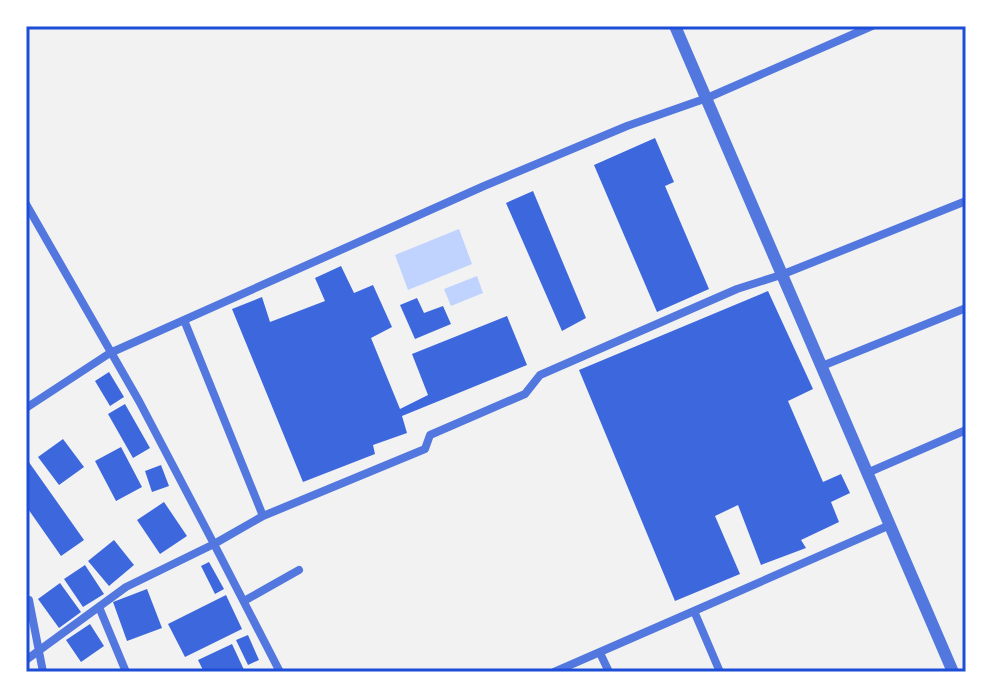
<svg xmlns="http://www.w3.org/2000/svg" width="992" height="698" font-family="'Source Sans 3',sans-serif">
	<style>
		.water { fill: #bfd3fe }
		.building { fill: #3d67dc }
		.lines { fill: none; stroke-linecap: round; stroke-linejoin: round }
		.minor { stroke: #5277de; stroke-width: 8 }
		.tertiary { stroke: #5277de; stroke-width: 12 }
		.neatline { fill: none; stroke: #1d4ed8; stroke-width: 3 }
	</style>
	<rect width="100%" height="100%" fill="#f2f2f2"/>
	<path class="water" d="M 459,229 L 472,264 L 408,290 L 395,255 Z
		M 477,276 L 483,293 L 451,306 L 444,289 Z"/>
	<path class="building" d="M 655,138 L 674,182 L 665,186 L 709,289 L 657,312 L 594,165 Z
		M 533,191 L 586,318 L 562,331 L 506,203 Z
		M 341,266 L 354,293 L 373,285 L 392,327 L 371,338 L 400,409 L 428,395 L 412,354 L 507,316 L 527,365 L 402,416 L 407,433 L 373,445 L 375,454 L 303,482 L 232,309 L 262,297 L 270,322 L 325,301 L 315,278 Z
		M 768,291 L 813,389 L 788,401 L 823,482 L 841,474 L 850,493 L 831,502 L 839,522 L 801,540 L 806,548 L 761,565 L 738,505 L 715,516 L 740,574 L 675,601 L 579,370 Z
		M 417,298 L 424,313 L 443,306 L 451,324 L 415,339 L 400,305 Z
		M 109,372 L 124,397 L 110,406 L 95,381 Z
		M 125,404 L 150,448 L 133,458 L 108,414 Z
		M 63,439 L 84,467 L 59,485 L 38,457 Z
		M 121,447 L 142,487 L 116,501 L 95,461 Z
		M 26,458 L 84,540 L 61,556 L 26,506 Z
		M 161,465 L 169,486 L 152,492 L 145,471 Z
		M 164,502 L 187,536 L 160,554 L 137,520 Z
		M 114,540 L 134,565 L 109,586 L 88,561 Z
		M 209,562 L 224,589 L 215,594 L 201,566 Z
		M 85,565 L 104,594 L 83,607 L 64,579 Z
		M 60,583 L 81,612 L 59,628 L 38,599 Z
		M 147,589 L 162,628 L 127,641 L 113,602 Z
		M 226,595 L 242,629 L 185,657 L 168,624 Z
		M 90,624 L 104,646 L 81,662 L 66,640 Z
		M 248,635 L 259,660 L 248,665 L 236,640 Z
		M 232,644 L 245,672 L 204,672 L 198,660 Z"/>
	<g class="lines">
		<path class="minor" d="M 26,204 L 139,401 L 214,544 L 126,587 L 26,660
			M 184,320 L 263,516 L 214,544 L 280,672
			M 822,366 L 966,308
			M 26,408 L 110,353 L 484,186 L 627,126 L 707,98 L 872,26
			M 867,473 L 966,430
			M 263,516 L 425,449 L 430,435 L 525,394 L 540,375 L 737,289 L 781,275 L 966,201
			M 29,600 L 43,672
			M 244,601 L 299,570
			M 99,607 L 126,672
			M 600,653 L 609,672
			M 554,672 L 694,611
			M 720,672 L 694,611 L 890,525"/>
		<path class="tertiary" d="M 675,26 L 953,672"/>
	</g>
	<rect width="992" height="698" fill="none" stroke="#ffffff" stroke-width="56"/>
	<rect x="28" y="28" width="936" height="642" class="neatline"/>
</svg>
